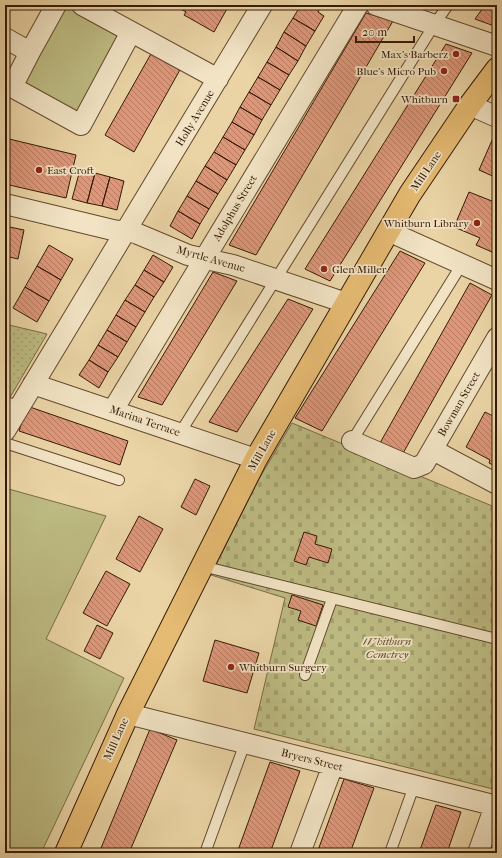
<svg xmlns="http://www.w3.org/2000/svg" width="502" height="858" font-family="'IM FELL French Canon',serif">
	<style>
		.grass { fill: #bdbb82; stroke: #7a6b44 }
		.cemetery { fill: url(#cemetery-stones); stroke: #7a6b44 }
		.park { fill: url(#park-dots); stroke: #7a6b44 }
		.building { fill: url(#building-back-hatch); stroke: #361b07 }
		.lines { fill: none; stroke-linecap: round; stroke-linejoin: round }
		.lane-casing { stroke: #63492e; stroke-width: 12 }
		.street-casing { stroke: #63492e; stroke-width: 22 }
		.primary-casing { stroke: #361b07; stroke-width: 24 }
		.lane { stroke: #f1e3c4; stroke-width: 10 }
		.street { stroke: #f1e3c4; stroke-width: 20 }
		.primary { stroke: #e5ba72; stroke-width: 22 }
		.poi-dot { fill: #8f2418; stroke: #f1e3c4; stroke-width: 1.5 }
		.labels { text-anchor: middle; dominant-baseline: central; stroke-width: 3.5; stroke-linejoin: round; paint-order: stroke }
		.poi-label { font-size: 11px; fill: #361b07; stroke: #f1e3c4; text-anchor: end }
		.street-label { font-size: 11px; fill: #361b07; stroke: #f1e3c4 }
		.park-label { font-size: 11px; font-style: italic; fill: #5e4b2c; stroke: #f1e3c4 }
	</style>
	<defs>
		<pattern id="cemetery-stones" width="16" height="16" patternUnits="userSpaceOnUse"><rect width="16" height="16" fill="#bdbb82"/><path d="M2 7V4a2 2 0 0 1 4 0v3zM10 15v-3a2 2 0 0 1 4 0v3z" fill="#a3a06f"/></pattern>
		<pattern id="park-dots" width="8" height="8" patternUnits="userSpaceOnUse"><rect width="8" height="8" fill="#bdbb82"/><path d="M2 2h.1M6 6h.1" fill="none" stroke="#a3a06f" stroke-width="1.8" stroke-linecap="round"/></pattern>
		<pattern id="building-back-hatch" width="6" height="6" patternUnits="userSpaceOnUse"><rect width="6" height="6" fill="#de9779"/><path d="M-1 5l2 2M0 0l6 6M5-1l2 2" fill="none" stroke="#b57a61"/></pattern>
	</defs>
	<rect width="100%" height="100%" fill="#ead4a5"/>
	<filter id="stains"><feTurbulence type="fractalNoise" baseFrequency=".005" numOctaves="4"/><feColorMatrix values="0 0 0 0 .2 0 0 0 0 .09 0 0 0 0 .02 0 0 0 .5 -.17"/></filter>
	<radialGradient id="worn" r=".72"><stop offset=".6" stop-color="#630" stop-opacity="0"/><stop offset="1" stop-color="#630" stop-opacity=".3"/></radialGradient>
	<path class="grass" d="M 65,5 L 68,5 L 121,33 L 78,114 L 23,84 Z
		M 5,488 L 106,516 L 46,639 L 124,678 L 41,853 L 5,853 Z"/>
	<path class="cemetery" d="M 292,423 L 497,508 L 497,790 L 254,729 L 285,598 L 211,575 L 259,479 Z"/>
	<path class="park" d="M 5,324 L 47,334 L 5,406 Z"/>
	<path class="building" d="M 174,5 L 225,5 L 228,7 L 214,32 L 184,15 L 186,12 Z
		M 301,5 L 322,5 L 318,12 L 324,16 L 315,31 L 293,18 Z
		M 485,5 L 497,8 L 497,27 L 475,19 Z
		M 366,13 L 393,21 L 256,255 L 229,245 Z
		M 293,18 L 315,31 L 306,46 L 284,32 Z
		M 284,32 L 306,46 L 298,61 L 276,47 Z
		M 446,44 L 472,53 L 330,281 L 305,269 Z
		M 276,47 L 298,61 L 289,75 L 267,62 Z
		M 152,52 L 181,68 L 134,152 L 105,135 Z
		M 267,62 L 289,75 L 280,90 L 258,77 Z
		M 258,77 L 280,90 L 271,105 L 249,92 Z
		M 249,92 L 271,105 L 262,120 L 240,107 Z
		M 240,107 L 262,120 L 254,135 L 232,122 Z
		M 232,122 L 254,135 L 245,150 L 223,137 Z
		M 497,129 L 497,178 L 479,170 Z
		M 223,137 L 245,150 L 236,165 L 214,152 Z
		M 5,138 L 76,155 L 66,198 L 5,184 Z
		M 214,152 L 236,165 L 227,180 L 205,166 Z
		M 205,166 L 227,180 L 218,194 L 196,181 Z
		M 80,170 L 95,173 L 87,203 L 72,199 Z
		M 95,173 L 110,177 L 102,206 L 87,203 Z
		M 110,177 L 124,181 L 117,210 L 102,206 Z
		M 196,181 L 218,194 L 209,209 L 187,196 Z
		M 469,192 L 497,203 L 497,241 L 492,252 L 476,245 L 480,238 L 454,227 Z
		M 187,196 L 209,209 L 200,224 L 178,211 Z
		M 178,211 L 200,224 L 192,239 L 170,226 Z
		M 5,226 L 24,230 L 18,259 L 5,256 Z
		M 49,245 L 73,259 L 61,280 L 37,266 Z
		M 400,251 L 425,263 L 322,431 L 295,418 Z
		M 153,255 L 173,267 L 164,282 L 144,270 Z
		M 37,266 L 61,280 L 49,301 L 25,287 Z
		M 144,270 L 164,282 L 154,297 L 135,285 Z
		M 213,272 L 237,281 L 162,405 L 138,397 Z
		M 470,283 L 492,295 L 402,455 L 380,443 Z
		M 135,285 L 154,297 L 145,312 L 125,300 Z
		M 25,287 L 49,301 L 37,322 L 13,308 Z
		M 288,299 L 313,309 L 237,432 L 209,422 Z
		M 125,300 L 145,312 L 136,327 L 116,315 Z
		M 116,315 L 136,327 L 127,342 L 107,330 Z
		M 107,330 L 127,342 L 118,357 L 98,345 Z
		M 98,345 L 118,357 L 108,372 L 89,360 Z
		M 89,360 L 108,372 L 99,388 L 79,375 Z
		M 27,406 L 128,441 L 120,465 L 19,431 Z
		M 485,412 L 497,418 L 497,467 L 489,463 L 490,460 L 466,447 Z
		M 195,479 L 210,486 L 196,515 L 181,507 Z
		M 139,516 L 163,529 L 140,572 L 116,559 Z
		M 304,532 L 317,536 L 315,544 L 332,549 L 328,563 L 309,557 L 306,565 L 294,561 Z
		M 106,571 L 130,584 L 107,626 L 83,613 Z
		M 292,595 L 323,605 L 316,626 L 298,620 L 301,611 L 288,607 Z
		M 97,625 L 113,633 L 100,659 L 84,651 Z
		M 215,640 L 259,653 L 247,693 L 203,681 Z
		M 150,729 L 177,740 L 129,853 L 99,853 Z
		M 270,762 L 300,771 L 270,853 L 237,853 Z
		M 344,779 L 374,788 L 350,853 L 317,853 Z
		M 436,805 L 461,812 L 447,853 L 419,853 Z"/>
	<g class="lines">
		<g class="lane-casing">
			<path id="lane" d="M 5,402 L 20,406
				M 180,433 L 434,25 L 448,5
				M 352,441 L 462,264
				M 5,443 L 119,480
				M 202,566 L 497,639
				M 305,675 L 332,599
				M 205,853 L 245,743
				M 390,853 L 414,786"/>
		</g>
		<g class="street-casing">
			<path id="street" d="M 82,5 L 218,79
				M 376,5 L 497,46
				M 5,38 L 30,52 L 56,5
				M 30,52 L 12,87 L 81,125 L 131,32
				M 470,105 L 497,117
				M 5,204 L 117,231 L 127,230 L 138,234 L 188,255 L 233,265 L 346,303
				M 388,231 L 497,280
				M 33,384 L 256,459
				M 113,410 L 358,5
				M 5,431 L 262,5
				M 352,441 L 414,468 L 424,464 L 497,338
				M 433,450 L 497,484
				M 128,714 L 497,806
				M 300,853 L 333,765
				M 478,853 L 495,806"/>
		</g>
		<g class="primary-casing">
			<path id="primary" d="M 66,853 L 128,714 L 256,459 L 410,194 L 470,105 L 497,69"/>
		</g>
		<use href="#lane" class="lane"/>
		<use href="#street" class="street"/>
		<use href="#primary" class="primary"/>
	</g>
	<g class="poi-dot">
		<circle cx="456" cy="54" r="4"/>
		<circle cx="444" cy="71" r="4"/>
		<rect x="452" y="95" width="8" height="8" rx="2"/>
		<circle cx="39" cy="170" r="4"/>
		<circle cx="477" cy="223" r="4"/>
		<circle cx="324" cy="269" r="4"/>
		<circle cx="231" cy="667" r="4"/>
	</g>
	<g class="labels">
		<g class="poi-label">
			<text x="448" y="54">Max’s Barberz</text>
			<text x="436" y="71">Blue’s Micro Pub</text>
			<text x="448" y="99">Whitburn</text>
			<text x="47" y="170" text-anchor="start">East Croft</text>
			<text x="469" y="223">Whitburn Library</text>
			<text x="332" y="269" text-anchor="start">Glen Miller</text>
			<text x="239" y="667" text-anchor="start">Whitburn Surgery</text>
		</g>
		<g class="street-label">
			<text transform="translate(195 118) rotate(-59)">Holly Avenue</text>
			<text transform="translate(426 171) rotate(-56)">Mill Lane</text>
			<text transform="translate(235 208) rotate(-59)">Adolphus Street</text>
			<text transform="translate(211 259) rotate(16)">Myrtle Avenue</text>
			<text transform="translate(459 404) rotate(-60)">Bowman Street</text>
			<text transform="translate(145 421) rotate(19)">Marina Terrace</text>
			<text transform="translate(262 450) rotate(-61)">Mill Lane</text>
			<text transform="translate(116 739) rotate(-66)">Mill Lane</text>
			<text transform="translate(312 760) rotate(14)">Bryers Street</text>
		</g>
		<g class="park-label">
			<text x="387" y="641">Whitburn<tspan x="387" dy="13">Cemetrey</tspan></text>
		</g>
	</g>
	<rect width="502" height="858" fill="none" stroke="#ead4a5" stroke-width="20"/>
	<rect x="6" y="6" width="490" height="846" fill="none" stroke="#361b07" stroke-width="2"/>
	<rect x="10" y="10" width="482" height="838" fill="none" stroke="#361b07"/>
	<path d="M356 36v6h58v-6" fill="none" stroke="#361b07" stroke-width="2"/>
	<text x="362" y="36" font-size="12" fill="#361b07" stroke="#f1e3c4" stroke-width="3" paint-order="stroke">20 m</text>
	<rect width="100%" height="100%" filter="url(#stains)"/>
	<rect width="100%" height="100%" fill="url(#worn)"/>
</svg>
